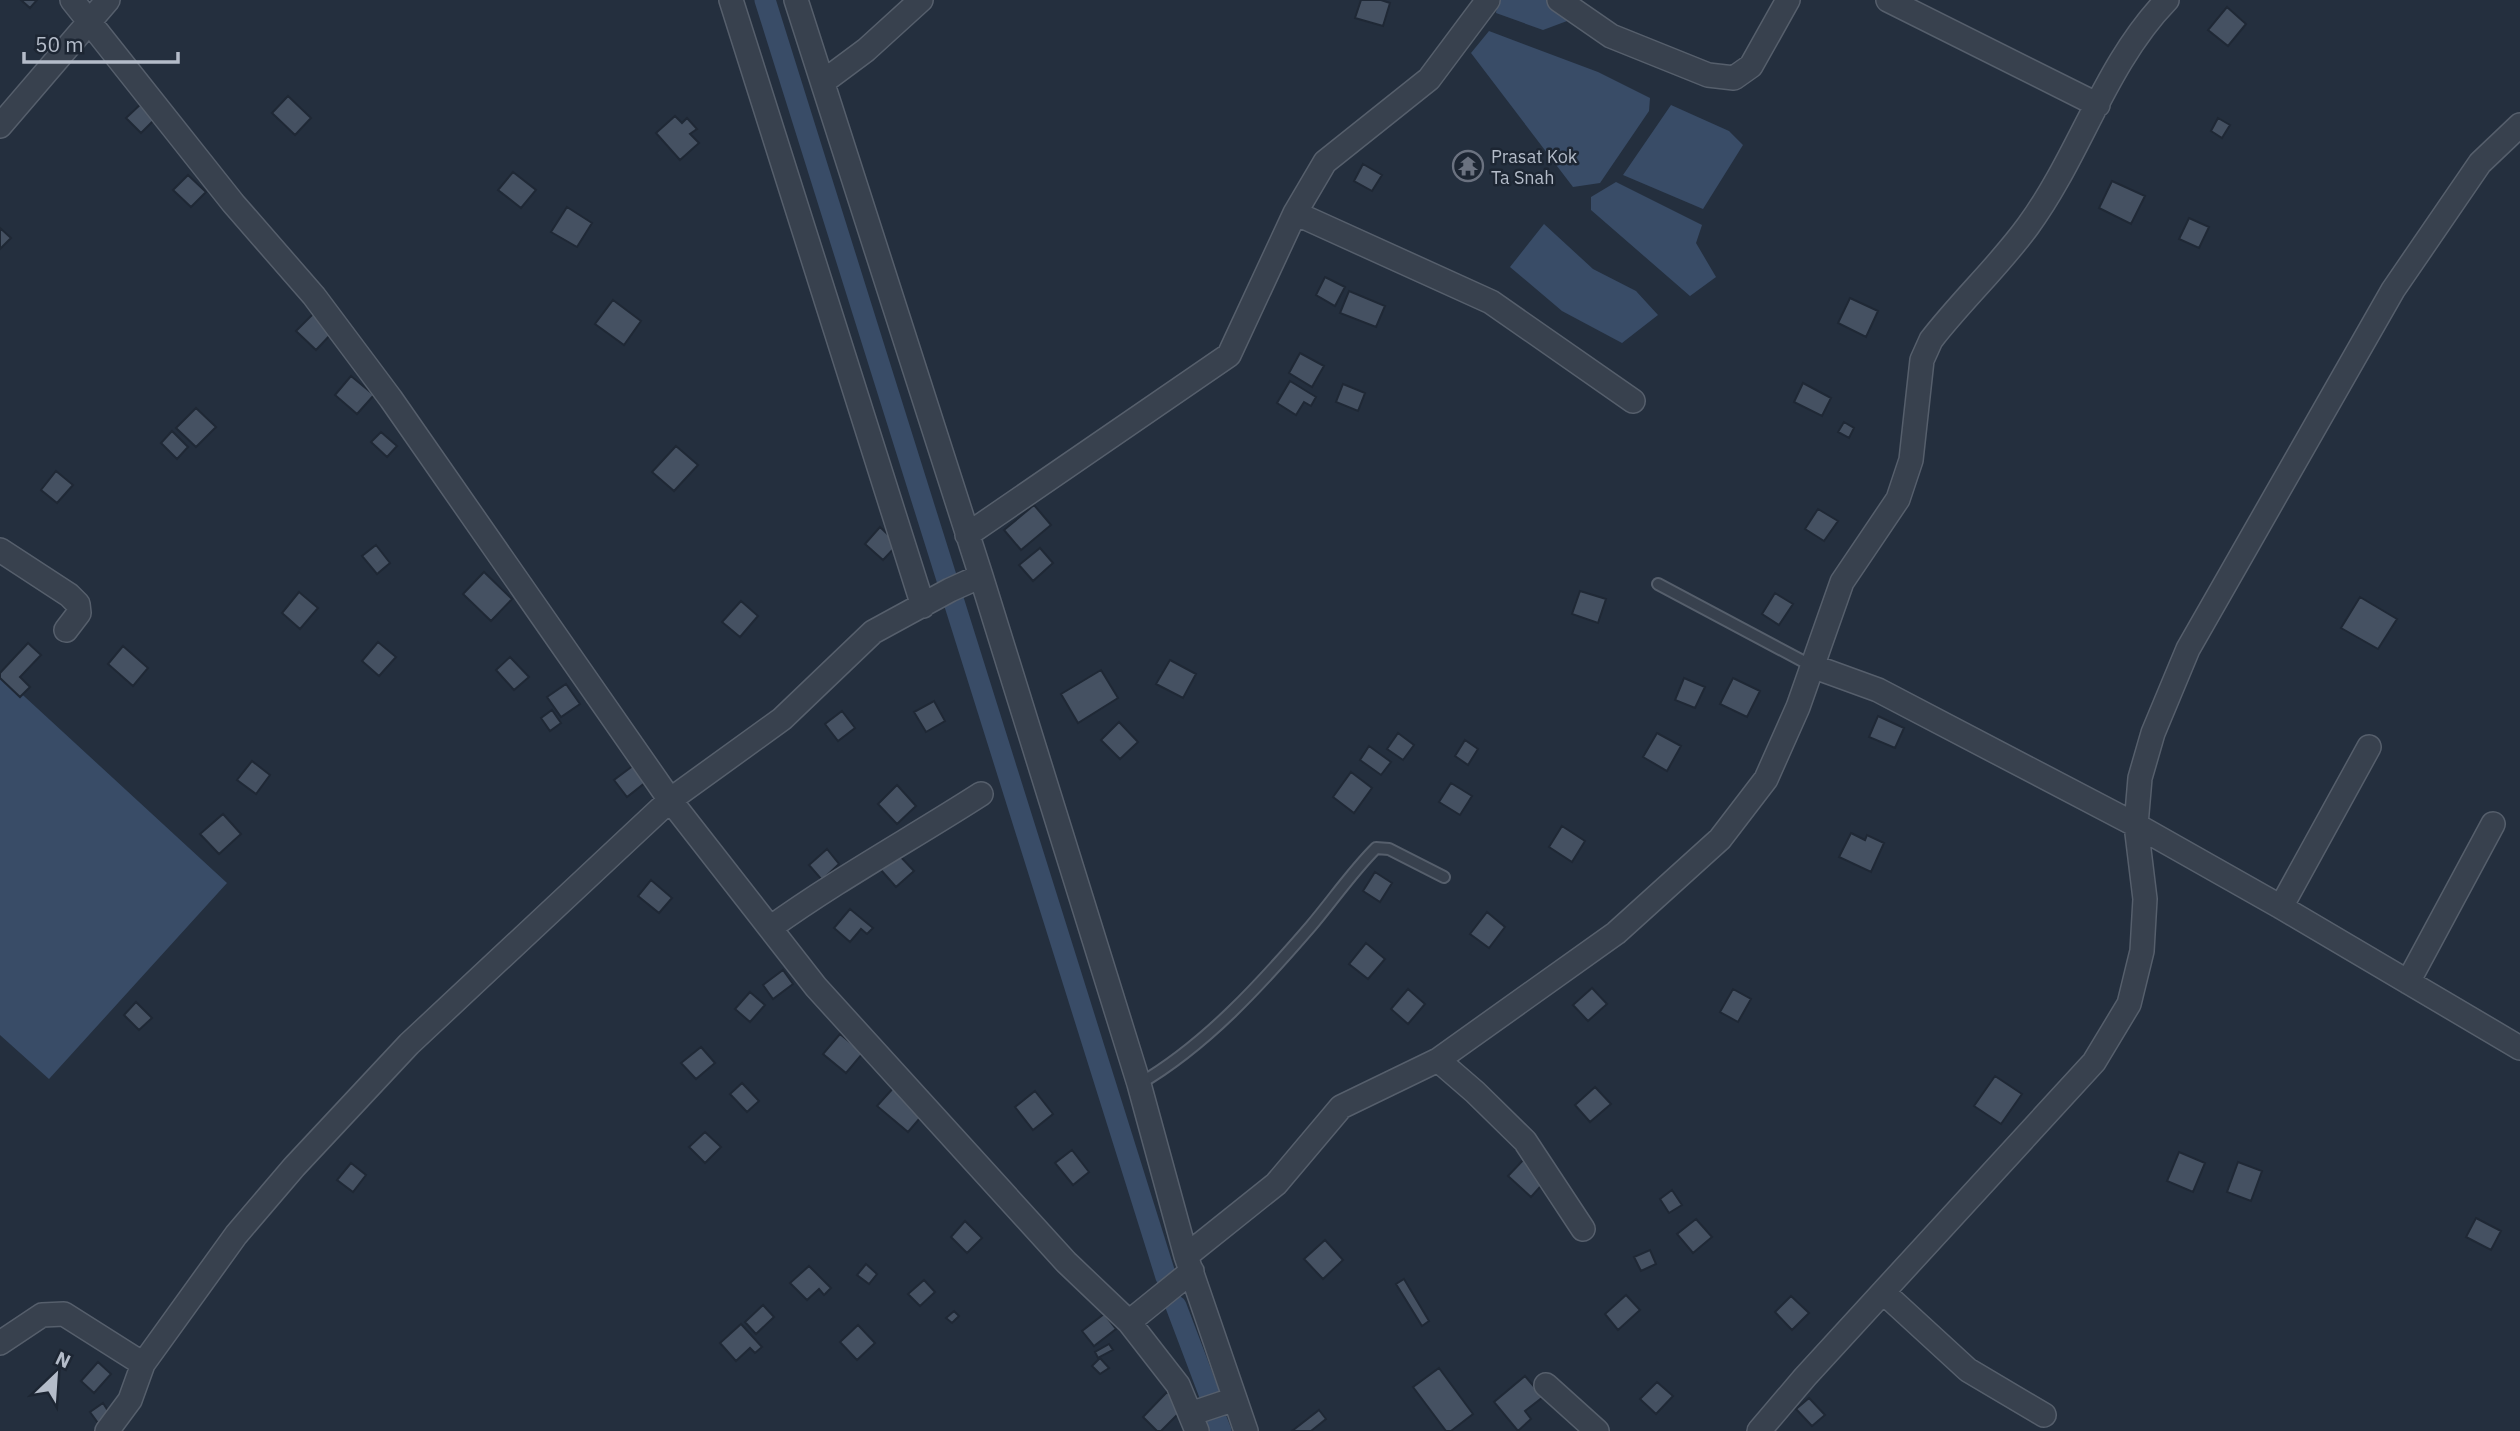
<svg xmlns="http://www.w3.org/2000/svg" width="2520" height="1431" font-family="'IBM Plex Sans',sans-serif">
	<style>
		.water { fill: #394c67 }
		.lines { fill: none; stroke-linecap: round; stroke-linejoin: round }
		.canal { stroke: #394c67; stroke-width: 21 }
		.building { fill: #455162; stroke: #1f2835; stroke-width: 2 }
		.service-casing { stroke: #565f6c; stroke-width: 14 }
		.minor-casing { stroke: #565f6c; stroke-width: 26 }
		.service { stroke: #38414e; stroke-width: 10 }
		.minor { stroke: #38414e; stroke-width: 23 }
		.labels { text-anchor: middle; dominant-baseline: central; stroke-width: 5; stroke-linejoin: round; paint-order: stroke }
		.poi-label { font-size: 18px; fill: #b4bcc9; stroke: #1d2633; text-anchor: start }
	</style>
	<rect width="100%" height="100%" fill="#242f3e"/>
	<path class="water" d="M 1498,0 L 1549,0 L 1575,18 L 1543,30 L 1496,13 Z
		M 1489,31 L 1598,72 L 1650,98 L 1649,111 L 1600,183 L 1573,187 L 1471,53 Z
		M 1671,105 L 1729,131 L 1743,145 L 1703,209 L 1623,175 Z
		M 1616,182 L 1702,225 L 1696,243 L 1716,277 L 1690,296 L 1591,210 L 1591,197 Z
		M 1544,224 L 1593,269 L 1636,291 L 1658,315 L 1622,343 L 1562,311 L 1510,267 Z
		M 0,674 L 227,883 L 49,1079 L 0,1035 Z"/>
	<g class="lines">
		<path class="canal" d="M 765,0 L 1166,1277
			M 1176,1306 L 1210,1396
			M 1217,1421 L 1221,1431"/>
	</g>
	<path class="building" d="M 21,0 L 37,0 L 30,8 Z
		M 1361,0 L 1381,0 L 1390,3 L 1383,26 L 1355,18 Z
		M 2227,7 L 2246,24 L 2228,46 L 2208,30 Z
		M 288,96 L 311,118 L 295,135 L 272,113 Z
		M 143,102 L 157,117 L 141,133 L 126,118 Z
		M 675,116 L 682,123 L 687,118 L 697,129 L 690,134 L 699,143 L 680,160 L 656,133 Z
		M 2218,118 L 2230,125 L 2222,138 L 2211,131 Z
		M 1363,164 L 1382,175 L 1372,191 L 1354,181 Z
		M 513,172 L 536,190 L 521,208 L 498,190 Z
		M 188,175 L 206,192 L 191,207 L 173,190 Z
		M 2112,181 L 2145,196 L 2131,224 L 2099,208 Z
		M 567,207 L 592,223 L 577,247 L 551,232 Z
		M 2189,218 L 2209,227 L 2199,248 L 2179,239 Z
		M 0,228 L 11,238 L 0,249 Z
		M 1325,277 L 1345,287 L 1335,306 L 1316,295 Z
		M 1349,291 L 1385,306 L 1376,327 L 1340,313 Z
		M 1850,298 L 1878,311 L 1866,337 L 1838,323 Z
		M 613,300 L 641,321 L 624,345 L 595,324 Z
		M 313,314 L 333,332 L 316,350 L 296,331 Z
		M 1300,353 L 1324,366 L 1312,387 L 1289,373 Z
		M 351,376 L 374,395 L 357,414 L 335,395 Z
		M 1290,381 L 1316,397 L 1311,406 L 1304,402 L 1296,415 L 1277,403 Z
		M 1803,383 L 1831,398 L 1822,416 L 1794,402 Z
		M 1343,384 L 1365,393 L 1358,411 L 1336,402 Z
		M 196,408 L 216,427 L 196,447 L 176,428 Z
		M 1844,422 L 1854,428 L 1849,438 L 1838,432 Z
		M 172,431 L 188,447 L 177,459 L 161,443 Z
		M 381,432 L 397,446 L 387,457 L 371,442 Z
		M 676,446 L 698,465 L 674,491 L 652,472 Z
		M 56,471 L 73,485 L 57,503 L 41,490 Z
		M 1034,505 L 1051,525 L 1021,550 L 1004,530 Z
		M 1818,509 L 1838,521 L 1824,541 L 1805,529 Z
		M 880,527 L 898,544 L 883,560 L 865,544 Z
		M 376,545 L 390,563 L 377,574 L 362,556 Z
		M 1040,548 L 1053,563 L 1033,581 L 1019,565 Z
		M 484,572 L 512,599 L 491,621 L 463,594 Z
		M 1580,591 L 1606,599 L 1598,623 L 1572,614 Z
		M 299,592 L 318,608 L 300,629 L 282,613 Z
		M 1775,593 L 1793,604 L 1779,625 L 1762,614 Z
		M 2360,597 L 2397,619 L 2378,649 L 2341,628 Z
		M 741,601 L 758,616 L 740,637 L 722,622 Z
		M 378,642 L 396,657 L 379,676 L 362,661 Z
		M 28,643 L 41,655 L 20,677 L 30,687 L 20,697 L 0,678 L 0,673 Z
		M 123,646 L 148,668 L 133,686 L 108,664 Z
		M 510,657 L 529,677 L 514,690 L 496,670 Z
		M 1170,660 L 1196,674 L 1183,698 L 1156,684 Z
		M 1101,670 L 1118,698 L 1078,723 L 1061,694 Z
		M 1684,678 L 1705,687 L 1695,708 L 1675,700 Z
		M 1733,678 L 1760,691 L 1747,717 L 1720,704 Z
		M 566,684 L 580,704 L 561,717 L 547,697 Z
		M 934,701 L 945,721 L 926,732 L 914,712 Z
		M 552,710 L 561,723 L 550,731 L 541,718 Z
		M 842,711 L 855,728 L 838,741 L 825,724 Z
		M 1878,716 L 1904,728 L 1895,748 L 1869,737 Z
		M 1119,722 L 1138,742 L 1120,759 L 1101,740 Z
		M 1398,733 L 1414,745 L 1403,760 L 1387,749 Z
		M 1657,733 L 1681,746 L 1667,771 L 1643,757 Z
		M 1465,740 L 1478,749 L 1468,765 L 1455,756 Z
		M 1369,746 L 1391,762 L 1381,775 L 1360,760 Z
		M 252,761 L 270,775 L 256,794 L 237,780 Z
		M 638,762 L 651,778 L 627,797 L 614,780 Z
		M 1351,772 L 1372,788 L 1354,813 L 1333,797 Z
		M 1451,783 L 1472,796 L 1460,815 L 1439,802 Z
		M 897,785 L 916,806 L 897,824 L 878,804 Z
		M 223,814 L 241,834 L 219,854 L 200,834 Z
		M 1562,826 L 1585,841 L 1572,862 L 1549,847 Z
		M 1851,833 L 1865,840 L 1867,835 L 1884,843 L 1871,872 L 1839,857 Z
		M 827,849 L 839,864 L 822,880 L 809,865 Z
		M 898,854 L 914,871 L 896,887 L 881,870 Z
		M 1375,872 L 1392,883 L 1380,902 L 1363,891 Z
		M 651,880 L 672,898 L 659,913 L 638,896 Z
		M 850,909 L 873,928 L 867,934 L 861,929 L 850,942 L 834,928 Z
		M 1487,912 L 1505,927 L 1489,948 L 1470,934 Z
		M 1366,943 L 1385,959 L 1368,979 L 1349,964 Z
		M 783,970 L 793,984 L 773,999 L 763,985 Z
		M 1592,988 L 1607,1004 L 1588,1021 L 1573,1005 Z
		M 1408,989 L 1425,1004 L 1408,1024 L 1391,1009 Z
		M 1733,989 L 1751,999 L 1738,1022 L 1720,1012 Z
		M 750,992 L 765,1005 L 750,1022 L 735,1009 Z
		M 136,1002 L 152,1018 L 139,1030 L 124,1015 Z
		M 840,1034 L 863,1053 L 846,1073 L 823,1054 Z
		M 701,1047 L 715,1063 L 696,1079 L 681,1063 Z
		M 1995,1076 L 2022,1094 L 2001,1124 L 1974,1106 Z
		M 742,1083 L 759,1101 L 747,1112 L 730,1094 Z
		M 896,1085 L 926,1111 L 908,1132 L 877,1106 Z
		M 1595,1087 L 1611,1104 L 1590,1122 L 1575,1105 Z
		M 1035,1091 L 1053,1114 L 1033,1130 L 1015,1107 Z
		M 705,1132 L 721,1147 L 705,1163 L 689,1147 Z
		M 1072,1150 L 1089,1172 L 1073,1185 L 1055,1163 Z
		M 2179,1152 L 2205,1163 L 2193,1192 L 2167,1181 Z
		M 1526,1157 L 1548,1178 L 1531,1197 L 1508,1176 Z
		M 2238,1162 L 2262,1171 L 2251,1201 L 2227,1192 Z
		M 351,1163 L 366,1175 L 353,1192 L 337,1180 Z
		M 1672,1190 L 1682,1205 L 1669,1213 L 1660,1199 Z
		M 2476,1218 L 2501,1231 L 2491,1250 L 2466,1237 Z
		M 1696,1219 L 1712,1237 L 1693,1253 L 1677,1234 Z
		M 965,1221 L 982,1238 L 967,1253 L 951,1237 Z
		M 1325,1240 L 1343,1260 L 1323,1279 L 1304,1259 Z
		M 1650,1250 L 1656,1264 L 1641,1271 L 1634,1257 Z
		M 866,1264 L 877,1274 L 869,1284 L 857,1275 Z
		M 809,1266 L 831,1288 L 824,1295 L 819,1289 L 807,1300 L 790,1283 Z
		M 1404,1279 L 1429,1321 L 1422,1326 L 1396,1284 Z
		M 924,1280 L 935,1292 L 920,1306 L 908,1294 Z
		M 1626,1295 L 1640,1310 L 1618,1330 L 1605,1314 Z
		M 1791,1296 L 1809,1313 L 1792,1330 L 1775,1312 Z
		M 763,1305 L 774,1317 L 756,1334 L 745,1322 Z
		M 954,1311 L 959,1316 L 952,1323 L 946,1318 Z
		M 1104,1314 L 1116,1329 L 1094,1346 L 1082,1331 Z
		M 741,1324 L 762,1347 L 755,1353 L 750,1348 L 736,1361 L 720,1343 Z
		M 858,1325 L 875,1343 L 857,1360 L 840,1342 Z
		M 1109,1344 L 1113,1350 L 1098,1358 L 1095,1352 Z
		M 1100,1358 L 1109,1368 L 1100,1374 L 1092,1366 Z
		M 98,1362 L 111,1374 L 94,1393 L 81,1381 Z
		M 1439,1368 L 1473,1414 L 1451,1431 L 1446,1431 L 1413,1387 Z
		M 1525,1376 L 1543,1397 L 1525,1411 L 1531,1419 L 1518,1431 L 1494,1402 Z
		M 1657,1382 L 1673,1396 L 1656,1414 L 1640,1399 Z
		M 1167,1392 L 1184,1408 L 1161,1431 L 1157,1431 L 1143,1417 Z
		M 1809,1398 L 1825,1415 L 1812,1426 L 1796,1409 Z
		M 103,1403 L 110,1414 L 98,1423 L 90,1412 Z
		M 1319,1410 L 1326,1419 L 1311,1431 L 1292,1431 Z"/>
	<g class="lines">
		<g class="service-casing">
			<path id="service" d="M 1658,584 L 1812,666
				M 1139,1084 C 1206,1045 1261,984 1311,926 C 1333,900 1352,872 1376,848 L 1389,849 L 1444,877"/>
		</g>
		<g class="minor-casing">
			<path id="minor" d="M 72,0 L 233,203 L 314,296 L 391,399 L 670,800 L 816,987 L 1066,1262 L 1129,1322 L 1178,1385 L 1197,1431
				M 731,0 L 923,606
				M 796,0 L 981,576 L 1139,1084 L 1186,1256 L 1246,1431
				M 1559,0 L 1611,36 L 1708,75 L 1734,78 L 1751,66 L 1788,0
				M 1888,0 L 2098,105
				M 823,82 L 866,50 L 921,0
				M 0,126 L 108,0
				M 1295,213 L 1491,302 L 1633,401
				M 967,535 L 1229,355 L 1295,213 L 1325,162 L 1429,79 L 1488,0
				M 0,550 L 69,595 L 78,604 L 79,613 L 66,630
				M 1812,666 L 1878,690 L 2136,825 L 2281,907 L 2520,1048
				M 2281,907 L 2369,747
				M 770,928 C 838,879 911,839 981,794
				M 2408,982 L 2493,824
				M 1438,1060 L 1475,1092 L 1525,1141 L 1583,1229
				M 1186,1256 L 1276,1184 L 1341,1107 L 1438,1060 L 1616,933 L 1720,839 L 1766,779 L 1798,707 L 1842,582 L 1898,499 L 1911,460 L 1922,360 L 1931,340 C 1961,301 1999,266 2028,226 C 2080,155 2105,64 2167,0
				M 1883,1292 L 1968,1370 L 2044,1415
				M 1129,1322 L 1192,1271
				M 0,1343 L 42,1315 L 64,1314 L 143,1364 L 236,1235 L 294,1167 L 409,1044 L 670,800 L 782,719 L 873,632 L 950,590 L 981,576
				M 1546,1385 L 1597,1431
				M 1190,1414 L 1235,1399
				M 107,1431 L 130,1400 L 143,1364
				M 1759,1431 L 1805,1377 L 2094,1062 L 2129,1004 L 2142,951 L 2145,899 L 2136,825 L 2140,778 L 2153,733 L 2188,649 L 2393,290 L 2480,163 L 2520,125"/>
		</g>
		<use href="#service" class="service"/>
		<use href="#minor" class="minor"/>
	</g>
	<defs>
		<g id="temple-ring" transform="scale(1.575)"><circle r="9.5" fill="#1d2633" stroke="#6b7280" stroke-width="1.5"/><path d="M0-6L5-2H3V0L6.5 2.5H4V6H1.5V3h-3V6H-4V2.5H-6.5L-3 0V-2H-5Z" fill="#6b7280"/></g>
	</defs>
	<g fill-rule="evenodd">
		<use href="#temple-ring" x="1468" y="166"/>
	</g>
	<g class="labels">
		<g class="poi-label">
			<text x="1491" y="156">Prasat Kok<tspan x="1491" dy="21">Ta Snah</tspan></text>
		</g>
	</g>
	<g transform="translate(56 1375) rotate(25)" stroke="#1d2633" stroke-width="5" paint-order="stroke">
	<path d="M0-5L12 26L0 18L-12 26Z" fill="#b4bcc9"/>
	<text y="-10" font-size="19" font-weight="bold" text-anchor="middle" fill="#b4bcc9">N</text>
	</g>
	<path d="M24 52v10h154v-10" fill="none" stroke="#b4bcc9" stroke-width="3.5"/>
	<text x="35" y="52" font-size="21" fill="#b4bcc9" stroke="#1d2633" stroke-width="5" paint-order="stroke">50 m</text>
</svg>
